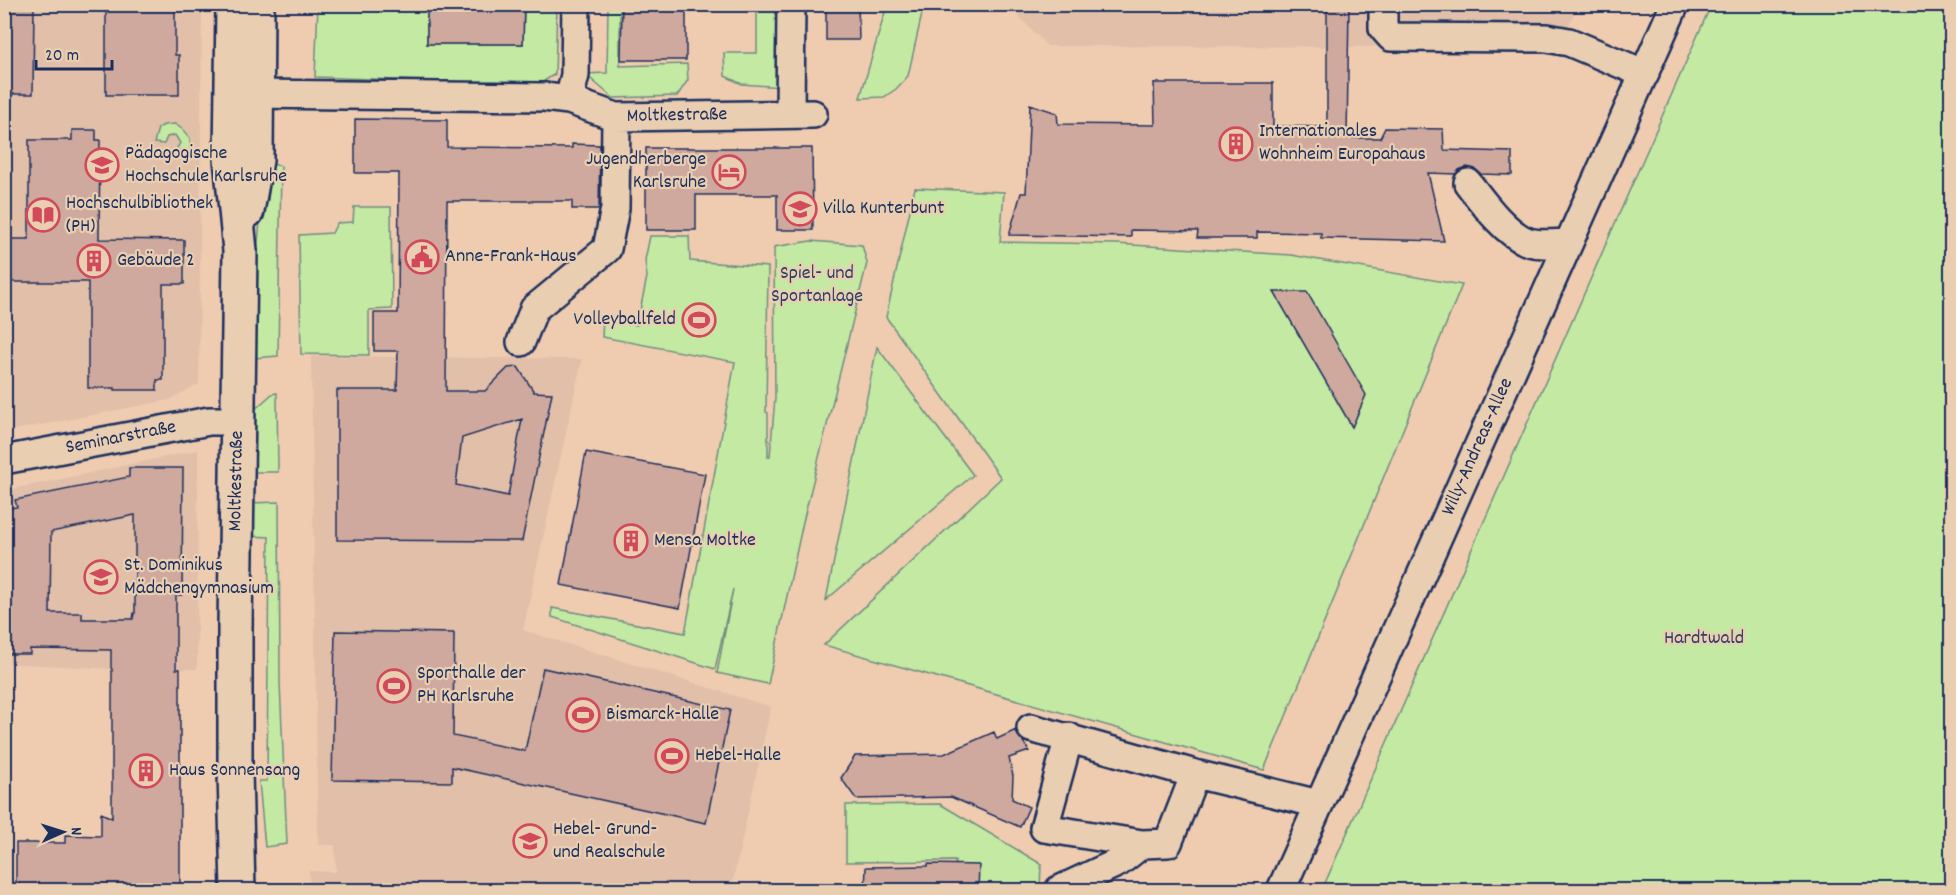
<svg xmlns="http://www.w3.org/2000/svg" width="1956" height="895" font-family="Dekko,sans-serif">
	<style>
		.built { fill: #e1bfa9 }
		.green { fill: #c3e9a3; stroke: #6f8c80; stroke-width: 1.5 }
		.building { fill: #cfa99e; stroke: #1b2f5e; stroke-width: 1.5; fill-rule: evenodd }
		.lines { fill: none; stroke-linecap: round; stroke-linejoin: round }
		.minor-casing { stroke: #1b2f5e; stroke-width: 32 }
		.major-casing { stroke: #1b2f5e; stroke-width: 38 }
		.minor { stroke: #eaceb1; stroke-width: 27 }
		.major { stroke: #eaceb1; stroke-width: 33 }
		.labels { text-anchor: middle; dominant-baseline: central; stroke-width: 4.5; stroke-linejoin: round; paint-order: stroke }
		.street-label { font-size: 20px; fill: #1b2f5e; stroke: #eaceb1 }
		.poi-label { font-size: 20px; fill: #1b2f5e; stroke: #eaceb1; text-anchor: start }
		.park-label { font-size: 20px; fill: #2c4265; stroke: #eaceb1 }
	</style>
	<rect width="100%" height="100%" fill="#efccb0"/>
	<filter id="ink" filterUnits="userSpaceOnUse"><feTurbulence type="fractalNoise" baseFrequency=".0167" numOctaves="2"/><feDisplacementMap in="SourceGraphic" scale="12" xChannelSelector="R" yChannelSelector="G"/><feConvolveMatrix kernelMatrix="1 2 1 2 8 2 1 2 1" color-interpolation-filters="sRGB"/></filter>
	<g filter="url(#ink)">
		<path class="built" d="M 5,5 L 202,5 L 199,384 L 169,400 L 5,432 Z
			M 1012,5 L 1578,5 L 1559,47 L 1047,46 L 1014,11 Z
			M 311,356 L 582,359 L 523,630 L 771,707 L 731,890 L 310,890 L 309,871 L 336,872 L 335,845 L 318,845 Z
			M 198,450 L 197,669 L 112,669 L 5,663 L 4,491 Z"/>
		<path class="green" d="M 318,5 L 427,5 L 427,44 L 523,44 L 524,5 L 557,5 L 555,74 L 538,85 L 315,77 Z
			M 608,5 L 620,5 L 620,66 L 687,64 L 688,80 L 677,96 L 613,98 L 585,74 L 607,73 Z
			M 757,5 L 783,5 L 782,87 L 742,84 L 725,76 L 724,53 L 757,53 Z
			M 887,5 L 924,5 L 908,76 L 896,89 L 884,97 L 860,98 Z
			M 1711,5 L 1951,5 L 1951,890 L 1322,890 Z
			M 175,124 L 182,129 L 190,138 L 190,152 L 176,150 L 180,143 L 175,135 L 167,137 L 164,144 L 154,143 L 158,128 L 164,125 Z
			M 272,164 L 281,166 L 278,356 L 254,358 L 256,262 L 260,222 L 268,199 Z
			M 915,188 L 1004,192 L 1000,242 L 1116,244 L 1291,255 L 1462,285 L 1264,770 L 824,645 L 1001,478 L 886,317 Z
			M 354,207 L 391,207 L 392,309 L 369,310 L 369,355 L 301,354 L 299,235 L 332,233 L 337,223 L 353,222 Z
			M 650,236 L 689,236 L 690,261 L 768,267 L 766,412 L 768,413 L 768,457 L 770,456 L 775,398 L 774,247 L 811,241 L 862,245 L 867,263 L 803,522 L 768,684 L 717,673 L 733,589 L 715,669 L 552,617 L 552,608 L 685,633 L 735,362 L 602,337 L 603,318 L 637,325 L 647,277 L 645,260 Z
			M 877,347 L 973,475 L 826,600 Z
			M 277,393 L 278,472 L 254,472 L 253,411 L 272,394 Z
			M 279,502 L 280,683 L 287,844 L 265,847 L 259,781 L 267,781 L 269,537 L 252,536 L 250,503 Z
			M 940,804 L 1041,864 L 1040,890 L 955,890 L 955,861 L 846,862 L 846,805 Z"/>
		<path class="building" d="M 4,4 L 34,4 L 33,94 L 4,94 Z
			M 106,4 L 175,4 L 175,55 L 179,55 L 179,95 L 106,95 Z
			M 427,4 L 524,4 L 523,44 L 427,44 Z
			M 622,4 L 686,4 L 686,60 L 621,60 Z
			M 826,4 L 858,4 L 859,40 L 826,40 Z
			M 1327,4 L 1349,4 L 1347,138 L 1380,138 L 1385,128 L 1443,129 L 1444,150 L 1512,152 L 1512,175 L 1481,174 L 1475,169 L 1467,167 L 1459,170 L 1456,174 L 1428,173 L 1444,241 L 1321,238 L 1321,233 L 1257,232 L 1257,238 L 1197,238 L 1198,231 L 1131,230 L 1131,237 L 1009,235 L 1021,193 L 1026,193 L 1030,104 L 1057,113 L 1058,124 L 1155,125 L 1154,83 L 1273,83 L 1273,126 L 1327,127 Z
			M 355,119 L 447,120 L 447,147 L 572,148 L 572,144 L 600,145 L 599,209 L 572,209 L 572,201 L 447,201 L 446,391 L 485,391 L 508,368 L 518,367 L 534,392 L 552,393 L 522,541 L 337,540 L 337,390 L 397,390 L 398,351 L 374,351 L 374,313 L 398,313 L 399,173 L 355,173 ZM 522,419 L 508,496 L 456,485 L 462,438 Z
			M 72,130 L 96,130 L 96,140 L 100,140 L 99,239 L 184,240 L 184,284 L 163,284 L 163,380 L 157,380 L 157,390 L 115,390 L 115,388 L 88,388 L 88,282 L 4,282 L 4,239 L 29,239 L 29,140 L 72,140 Z
			M 646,148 L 812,148 L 813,230 L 777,230 L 777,195 L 696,195 L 696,230 L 646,230 Z
			M 1274,292 L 1307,292 L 1366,395 L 1352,427 Z
			M 586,452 L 705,474 L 680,608 L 561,585 Z
			M 129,468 L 183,468 L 182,595 L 176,595 L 176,669 L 180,669 L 180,891 L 19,891 L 19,882 L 16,882 L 16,843 L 65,843 L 65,835 L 101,836 L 101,813 L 112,818 L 112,669 L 111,668 L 111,650 L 30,649 L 30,654 L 4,654 L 4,509 L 17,507 L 15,500 L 129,477 ZM 135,515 L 135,613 L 134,613 L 133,619 L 82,619 L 82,613 L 50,613 L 51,532 Z
			M 335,631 L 454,633 L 453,736 L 525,751 L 543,668 L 730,710 L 706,823 L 452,767 L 452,782 L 332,780 Z
			M 1016,730 L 1029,751 L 1009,758 L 1013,776 L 1012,799 L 1029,807 L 1020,827 L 951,797 L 856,799 L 841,778 L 855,756 L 944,754 L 994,732 L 997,739 Z
			M 928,864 L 979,865 L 978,891 L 865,891 L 866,867 L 928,866 Z"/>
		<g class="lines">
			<g class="minor-casing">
				<path id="minor" d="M 1383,4 L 1383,28 L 1391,37 L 1547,38 L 1569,42 L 1645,74
					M 236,94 L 544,97 L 569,100 L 616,117 L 813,114
					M 569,100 L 575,75 L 576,4
					M 790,114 L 791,4
					M 1468,183 C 1482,201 1504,232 1526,241 C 1538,246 1555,243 1568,243
					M 521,342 L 534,309 L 607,249 L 615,208 L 616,117
					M 4,460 L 209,421 L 238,421
					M 1031,728 L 1195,774 L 1319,804
					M 1069,737 L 1044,828 L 1142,844 L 1168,843 L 1195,774
					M 1059,890 L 1119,862 L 1142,844
					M 1281,890 L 1675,4"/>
			</g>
			<g class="major-casing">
				<path id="major" d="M 233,4 L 231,159 L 240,251 L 235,629 L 235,772 L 238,890
					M 247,211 L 256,160 L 257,4"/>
			</g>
			<use href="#minor" class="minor"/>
			<use href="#major" class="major"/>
		</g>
	</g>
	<defs>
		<g id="building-ring" transform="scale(1.725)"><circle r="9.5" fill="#eaceb1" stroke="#d1495b" stroke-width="1.5"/><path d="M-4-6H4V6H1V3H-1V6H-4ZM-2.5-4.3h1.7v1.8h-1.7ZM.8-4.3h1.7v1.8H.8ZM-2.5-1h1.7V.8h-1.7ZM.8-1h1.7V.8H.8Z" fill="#d1495b"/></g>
		<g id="university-ring" transform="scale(1.725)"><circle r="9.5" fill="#eaceb1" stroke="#d1495b" stroke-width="1.5"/><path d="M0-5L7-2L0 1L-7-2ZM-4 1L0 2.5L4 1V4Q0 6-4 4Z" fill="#d1495b"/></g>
		<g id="hotel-ring" transform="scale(1.725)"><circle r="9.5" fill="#eaceb1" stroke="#d1495b" stroke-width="1.5"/><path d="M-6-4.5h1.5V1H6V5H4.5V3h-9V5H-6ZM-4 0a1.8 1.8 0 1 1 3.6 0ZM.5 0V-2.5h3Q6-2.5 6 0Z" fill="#d1495b"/></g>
		<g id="school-ring" transform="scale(1.725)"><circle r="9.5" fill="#eaceb1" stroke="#d1495b" stroke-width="1.5"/><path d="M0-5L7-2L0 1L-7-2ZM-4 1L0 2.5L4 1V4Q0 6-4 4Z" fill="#d1495b"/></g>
		<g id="library-ring" transform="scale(1.725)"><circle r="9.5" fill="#eaceb1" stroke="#d1495b" stroke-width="1.5"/><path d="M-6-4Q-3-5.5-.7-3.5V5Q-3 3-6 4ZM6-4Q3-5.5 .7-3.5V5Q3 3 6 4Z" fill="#d1495b"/></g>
		<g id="civic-ring" transform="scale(1.725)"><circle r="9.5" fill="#eaceb1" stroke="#d1495b" stroke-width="1.5"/><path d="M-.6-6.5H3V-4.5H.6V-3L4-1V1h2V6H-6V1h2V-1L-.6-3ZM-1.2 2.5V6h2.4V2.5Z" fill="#d1495b"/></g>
		<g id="stadium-ring" transform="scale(1.725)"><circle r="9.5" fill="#eaceb1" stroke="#d1495b" stroke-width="1.5"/><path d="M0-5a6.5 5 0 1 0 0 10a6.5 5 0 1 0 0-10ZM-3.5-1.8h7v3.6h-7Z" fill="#d1495b"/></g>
	</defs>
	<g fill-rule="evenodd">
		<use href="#building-ring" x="1236" y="144"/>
		<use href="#university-ring" x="102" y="165"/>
		<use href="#hotel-ring" x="729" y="172"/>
		<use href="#school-ring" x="800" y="209"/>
		<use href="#library-ring" x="43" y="215"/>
		<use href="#civic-ring" x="422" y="257"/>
		<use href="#building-ring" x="94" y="261"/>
		<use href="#stadium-ring" x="699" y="320"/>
		<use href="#building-ring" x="631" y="541"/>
		<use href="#school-ring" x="101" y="577"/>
		<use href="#stadium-ring" x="394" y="686"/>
		<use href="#stadium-ring" x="583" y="715"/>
		<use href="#stadium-ring" x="672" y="756"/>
		<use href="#building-ring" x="146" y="771"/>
		<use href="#school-ring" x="530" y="841"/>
	</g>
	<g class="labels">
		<g class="street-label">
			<text transform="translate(677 116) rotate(-1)">Moltkestraße</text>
			<text transform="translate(121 438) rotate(-11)">Seminarstraße</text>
			<text transform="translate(1478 447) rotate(-66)">Willy-Andreas-Allee</text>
			<text transform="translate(237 481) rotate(-89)">Moltkestraße</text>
		</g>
		<g class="poi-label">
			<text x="1259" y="132">Internationales<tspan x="1259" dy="23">Wohnheim Europahaus</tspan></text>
			<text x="125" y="154">Pädagogische<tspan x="125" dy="23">Hochschule Karlsruhe</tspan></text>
			<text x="706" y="160" text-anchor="end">Jugendherberge<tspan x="706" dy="23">Karlsruhe</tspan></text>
			<text x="66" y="204">Hochschulbibliothek<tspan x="66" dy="23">(PH)</tspan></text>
			<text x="823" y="209">Villa Kunterbunt</text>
			<text x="445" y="257">Anne-Frank-Haus</text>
			<text x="117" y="261">Gebäude 2</text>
			<text x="676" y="320" text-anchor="end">Volleyballfeld</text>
			<text x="654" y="541">Mensa Moltke</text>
			<text x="124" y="566">St. Dominikus<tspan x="124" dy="23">Mädchengymnasium</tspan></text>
			<text x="417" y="674">Sporthalle der<tspan x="417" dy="23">PH Karlsruhe</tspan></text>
			<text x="606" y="715">Bismarck-Halle</text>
			<text x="695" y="756">Hebel-Halle</text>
			<text x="169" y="771">Haus Sonnensang</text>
			<text x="553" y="830">Hebel- Grund-<tspan x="553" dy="23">und Realschule</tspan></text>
		</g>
		<g class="park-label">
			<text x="817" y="274">Spiel- und<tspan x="817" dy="23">Sportanlage</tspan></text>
			<text x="1704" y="639">Hardtwald</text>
		</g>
	</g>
	<rect width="1956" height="895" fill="none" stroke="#eaceb1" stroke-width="24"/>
	<rect x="12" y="12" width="1932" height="871" fill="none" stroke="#1b2f5e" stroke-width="2" filter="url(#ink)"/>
	<g transform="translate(63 832) rotate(87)" stroke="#eaceb1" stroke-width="4.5" paint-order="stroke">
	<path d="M0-4.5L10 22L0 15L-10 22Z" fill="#1b2f5e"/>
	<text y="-9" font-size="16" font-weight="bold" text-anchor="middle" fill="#1b2f5e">N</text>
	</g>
	<path d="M36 60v9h76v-9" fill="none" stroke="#1b2f5e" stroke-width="3"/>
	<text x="45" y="60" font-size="18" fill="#1b2f5e" stroke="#eaceb1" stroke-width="4.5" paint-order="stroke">20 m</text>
</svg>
